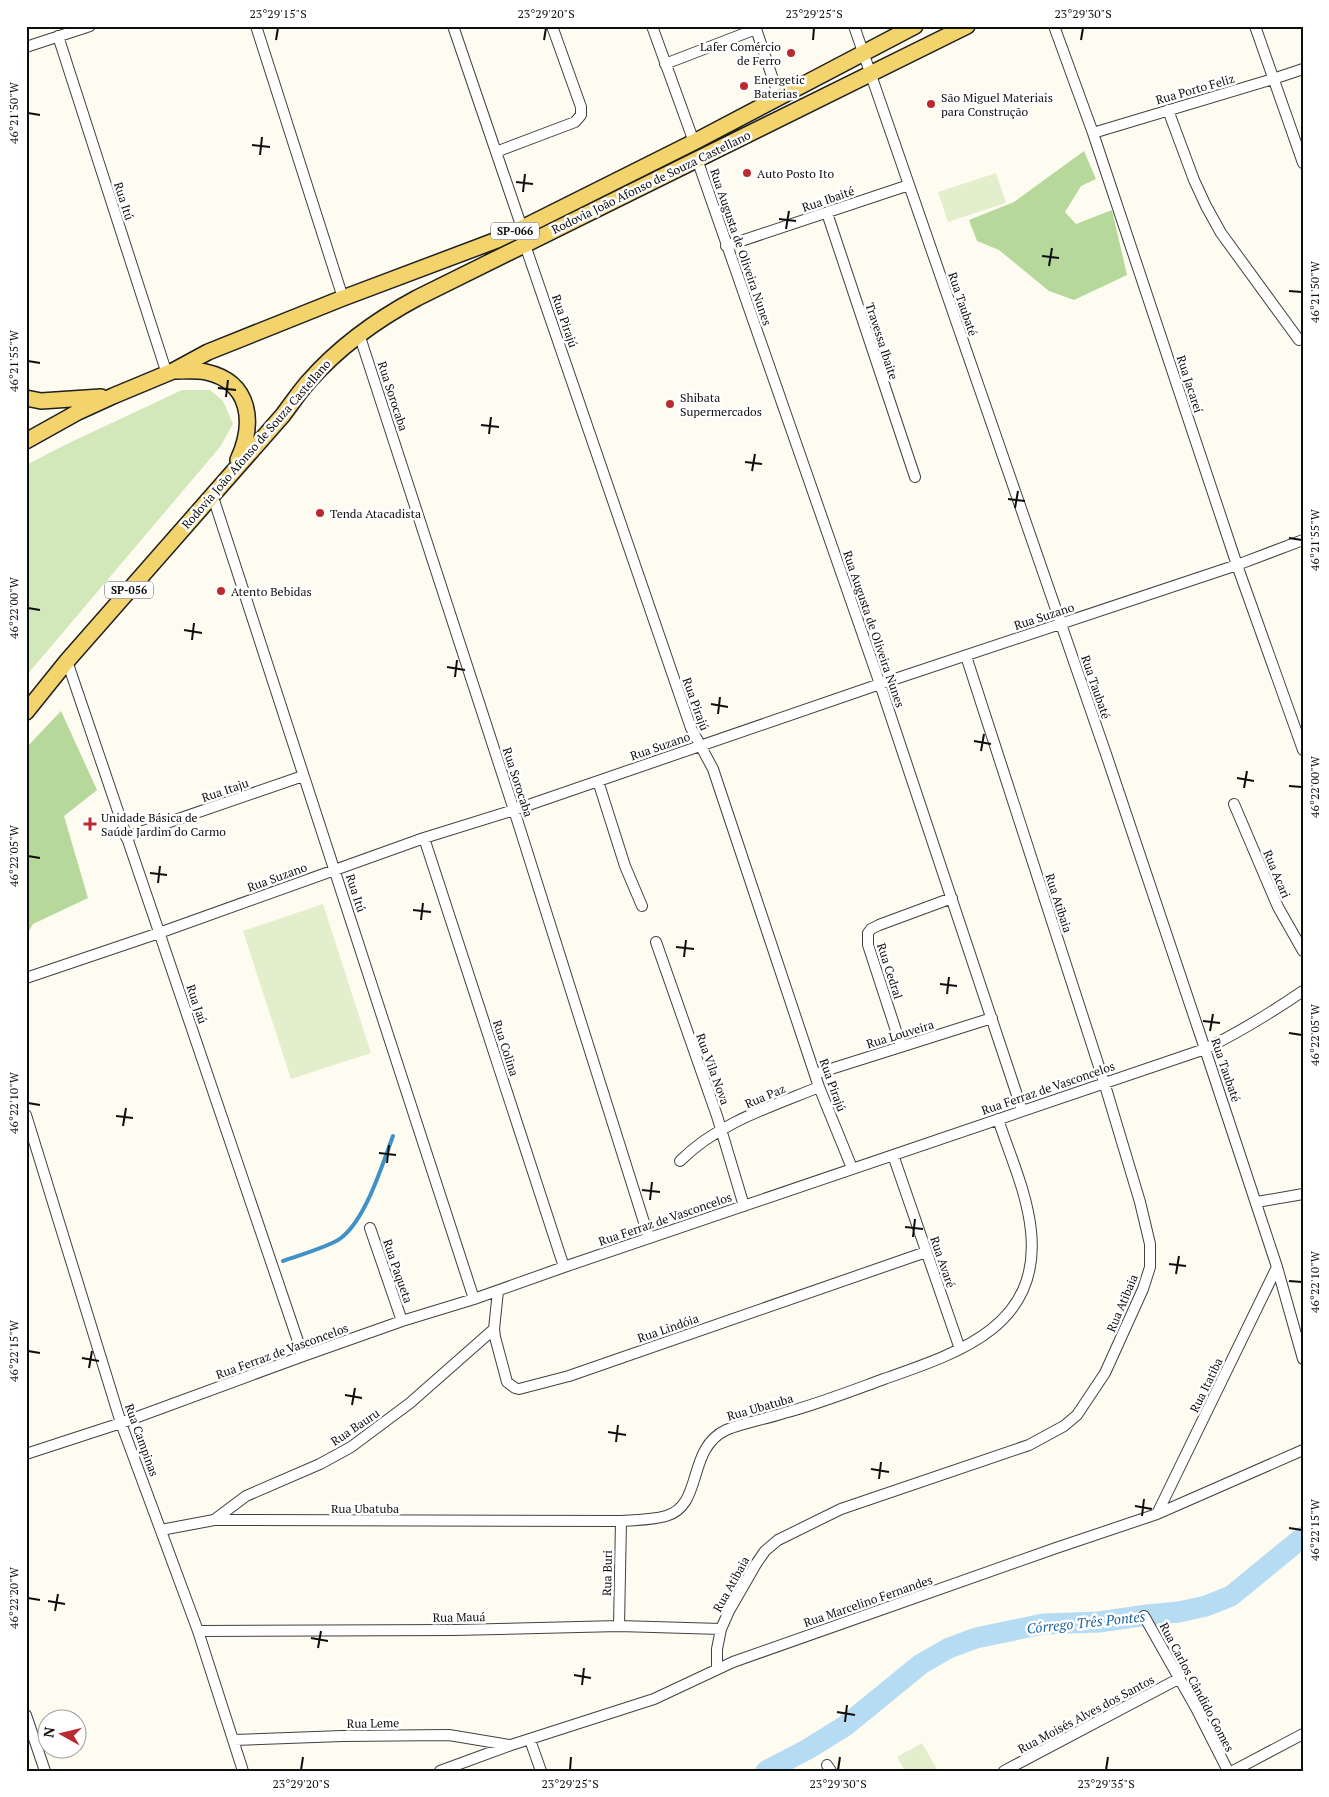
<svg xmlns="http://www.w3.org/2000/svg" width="1329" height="1797" font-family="'PT Serif',serif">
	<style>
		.green { fill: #d2e8bb }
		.forest { fill: #b6d89a }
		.pitch { fill: #e3efcc }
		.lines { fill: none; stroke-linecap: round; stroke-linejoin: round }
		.stream { stroke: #4091c8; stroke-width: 4 }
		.river { stroke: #b6dcf4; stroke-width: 21 }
		.minor-casing { stroke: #414141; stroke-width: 12 }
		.primary-casing { stroke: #1f1f1f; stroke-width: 18 }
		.minor { stroke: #fff; stroke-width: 10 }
		.primary { stroke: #f3d36b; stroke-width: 15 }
		.ticks { fill: none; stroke: #0e0e0e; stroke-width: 2 }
		.poi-dot { fill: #b92b31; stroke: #fff; stroke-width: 2 }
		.labels { text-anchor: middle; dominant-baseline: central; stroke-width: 5; stroke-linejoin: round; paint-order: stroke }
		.shield { fill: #fff; stroke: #565656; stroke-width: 1 }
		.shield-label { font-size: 11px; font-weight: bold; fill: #0e0e0e }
		.poi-label { font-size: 12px; fill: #0e0e0e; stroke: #fff; text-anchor: start }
		.street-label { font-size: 12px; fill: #0e0e0e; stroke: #fff }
		.water-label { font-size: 14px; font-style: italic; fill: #1c639b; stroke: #fff }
		.neatline { fill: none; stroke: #0e0e0e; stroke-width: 2 }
		.ticks-label { font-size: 12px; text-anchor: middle; fill: #0e0e0e }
	</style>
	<rect width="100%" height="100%" fill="#fefcf0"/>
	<path class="green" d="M 182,390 L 210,390 L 223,401 L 233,424 L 220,447 L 26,676 L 26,465 L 69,443 Z"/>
	<path class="forest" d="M 1084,151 L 1096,179 L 1081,186 L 1065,212 L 1076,224 L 1112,210 L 1127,275 L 1074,300 L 1049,291 L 999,250 L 977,241 L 969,220 L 1014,202 Z
		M 61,711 L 97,790 L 64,816 L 88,898 L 33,924 L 26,936 L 26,748 Z"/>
	<path class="pitch" d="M 996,173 L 1006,203 L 948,222 L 938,192 Z
		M 323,904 L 371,1053 L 291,1079 L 243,931 Z
		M 922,1743 L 938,1771 L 905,1771 L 897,1757 Z"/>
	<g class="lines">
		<path class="stream" d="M 283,1261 C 297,1256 331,1246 341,1238 C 366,1219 382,1165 393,1136"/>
		<path class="river" d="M 766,1771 L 808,1749 L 845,1726 L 921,1664 L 949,1648 L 976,1638 L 1043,1624 L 1099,1622 L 1147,1615 L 1179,1612 L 1206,1606 L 1231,1596 L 1303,1537"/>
		<g class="minor-casing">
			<path id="minor" d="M 256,26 L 343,298
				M 453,26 L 522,228
				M 652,26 L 694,142
				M 755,26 L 779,97
				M 854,26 L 1106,754 L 1205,1049 L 1277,1267 L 1303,1359
				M 1054,26 L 1093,133 L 1237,565 L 1303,750
				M 1255,26 L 1303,163
				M 58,36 L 167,374
				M 26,47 L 90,26
				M 665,64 L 756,29
				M 1168,110 L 1194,180 L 1206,206 L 1221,233 L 1299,340
				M 1093,133 L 1273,79 L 1303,69
				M 496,152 L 575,122 L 581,115 L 581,107 L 552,26
				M 697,159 L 880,684 L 1022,1110
				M 827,213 L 915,477
				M 525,245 L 691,728 L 713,769 L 819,1087 L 852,1168
				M 726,246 L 909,185
				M 359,334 L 514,810 L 649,1238
				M 212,494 L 474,1299
				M 67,661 L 303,1356
				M 598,781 L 625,866 L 642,906
				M 1234,804 L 1278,907 L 1303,951
				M 126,837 L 303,776
				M 424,838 L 564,1267
				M 656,942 L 717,1116 L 744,1206
				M 26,978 L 159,933 L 424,838 L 514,810 L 880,684 L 1237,565 L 1303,540
				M 901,1046 L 868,945 L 868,933 L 871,929 L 879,925 L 952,898
				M 815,1074 L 992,1018
				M 26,1115 L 121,1423 L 198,1631 L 243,1771
				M 893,1155 L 960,1349
				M 680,1161 C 718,1123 770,1107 819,1087
				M 1257,1202 L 1303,1194
				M 370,1228 L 402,1321
				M 498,1291 L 494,1329 L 495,1337 L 507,1382 L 515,1388 L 519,1389 L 569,1376 L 926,1252
				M 26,1454 L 121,1423 L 303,1356 L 402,1321 L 474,1299 L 564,1267 L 1205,1049 C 1240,1032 1272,1012 1303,991
				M 1157,1514 L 1277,1267
				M 214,1520 L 246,1496 L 320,1464 L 351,1447 L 410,1403 L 494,1329
				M 161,1530 L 214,1520 L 621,1521 C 636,1520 652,1520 666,1516 C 704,1505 686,1449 726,1430 C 742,1423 766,1419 784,1413 C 818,1404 851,1391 884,1379 C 958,1353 1041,1327 1031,1231 C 1027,1192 1010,1156 998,1119
				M 1144,1616 L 1196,1708 L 1228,1771
				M 619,1626 L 621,1521
				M 198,1631 L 454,1630 L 619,1626 L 721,1629
				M 717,1669 L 717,1649 L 721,1629 L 729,1611 L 756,1564 L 765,1551 L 778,1540 L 841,1509 L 1029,1445 L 1064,1426 L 1077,1415 L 1105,1373 L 1143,1289 L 1150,1267 L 1150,1244 L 1140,1202 L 1104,1082 L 966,656
				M 26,1715 L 45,1771
				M 234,1740 L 342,1736 L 449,1735 L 509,1745
				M 530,1740 L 541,1771
				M 827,1765 L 831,1771
				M 440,1771 L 511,1745 L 654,1699 L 733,1662 L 1056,1548 L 1157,1514 L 1303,1450
				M 1004,1771 L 1180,1678
				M 1233,1771 L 1303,1734"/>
		</g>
		<g class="primary-casing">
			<path id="primary" d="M 175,371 C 185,371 196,370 206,372 C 251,382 255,423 238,460
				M 26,398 L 41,401 L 101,397
				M 26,441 L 78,412 L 113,396 L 173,371 L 208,352 L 343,298 L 497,240 L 522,228 L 694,142 L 915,26
				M 26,712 L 67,661 L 283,415 C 292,403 300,391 309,381 C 340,346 376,320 417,298 L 967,26"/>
		</g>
		<use href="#minor" class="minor"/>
		<use href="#primary" class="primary"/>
	</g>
	<path class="ticks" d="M 276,40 L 278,28M 544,40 L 546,28M 813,40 L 814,28M 1081,40 L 1083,28M 28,113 L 40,115M 252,145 L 270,147M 260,155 L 262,137M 516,182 L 533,184M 523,192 L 525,174M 779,219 L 796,221M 786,229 L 789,211M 1042,256 L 1059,258M 1049,266 L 1052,248M 1289,291 L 1302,292M 28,361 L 40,363M 218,388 L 236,390M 226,397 L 228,380M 481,425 L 499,427M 489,434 L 491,417M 745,462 L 762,464M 752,471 L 755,454M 1008,499 L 1025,501M 1015,508 L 1018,491M 1289,538 L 1302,540M 28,608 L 40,610M 184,630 L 202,633M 192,640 L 194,623M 447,667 L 465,670M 455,677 L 457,660M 711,704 L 728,707M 718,714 L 720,697M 974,741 L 991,744M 981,751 L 984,734M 1237,778 L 1254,781M 1289,786 L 1302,787M 1244,788 L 1247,771M 28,856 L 40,858M 150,873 L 167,875M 158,883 L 160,866M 413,910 L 431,912M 421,920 L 423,903M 676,947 L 694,949M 684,957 L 686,940M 940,984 L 957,986M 947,994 L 949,977M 1203,1021 L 1220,1023M 1210,1031 L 1213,1014M 1289,1033 L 1302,1035M 28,1103 L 40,1105M 116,1116 L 133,1118M 123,1126 L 126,1108M 379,1153 L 396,1155M 387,1163 L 389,1145M 642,1190 L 660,1192M 650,1200 L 652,1182M 905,1227 L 923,1229M 913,1237 L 915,1219M 1169,1264 L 1186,1266M 1176,1274 L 1179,1256M 1289,1281 L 1302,1282M 28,1351 L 40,1353M 82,1358 L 99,1361M 89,1368 L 92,1351M 345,1395 L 362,1398M 352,1405 L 355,1388M 608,1432 L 626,1435M 616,1442 L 618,1425M 871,1469 L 889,1472M 879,1479 L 881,1462M 1135,1506 L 1152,1509M 1142,1516 L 1144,1499M 1289,1528 L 1302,1530M 28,1598 L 40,1600M 48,1601 L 65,1604M 55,1611 L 58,1594M 311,1638 L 328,1641M 318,1648 L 321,1631M 574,1675 L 591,1678M 582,1685 L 584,1668M 837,1712 L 855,1715M 845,1722 L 847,1705M 301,1770 L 303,1757M 570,1770 L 571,1757M 838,1770 L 840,1757M 1106,1770 L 1108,1757"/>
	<g class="poi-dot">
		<circle cx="791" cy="53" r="5"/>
		<circle cx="744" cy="86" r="5"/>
		<circle cx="931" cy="104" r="5"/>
		<circle cx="747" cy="173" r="5"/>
		<circle cx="670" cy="404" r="5"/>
		<circle cx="320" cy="513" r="5"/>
		<circle cx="221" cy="591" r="5"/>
		<path d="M87.5 816.5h5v5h5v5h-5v5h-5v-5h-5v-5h5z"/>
	</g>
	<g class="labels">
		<g class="shield">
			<rect x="491" y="222.5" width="48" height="17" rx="4"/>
			<rect x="105" y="581.5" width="48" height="17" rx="4"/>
		</g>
		<g class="shield-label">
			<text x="515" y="231">SP-066</text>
			<text x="129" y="590">SP-056</text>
		</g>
		<g class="poi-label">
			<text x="781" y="46" text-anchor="end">Lafer Comércio<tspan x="781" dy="14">de Ferro</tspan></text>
			<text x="754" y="79">Energetic<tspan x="754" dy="14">Baterias</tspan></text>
			<text x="941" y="97">São Miguel Materiais<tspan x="941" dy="14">para Construção</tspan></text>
			<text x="757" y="173">Auto Posto Ito</text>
			<text x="680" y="397">Shibata<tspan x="680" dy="14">Supermercados</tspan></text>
			<text x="330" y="513">Tenda Atacadista</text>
			<text x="231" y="591">Atento Bebidas</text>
			<text x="101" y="817">Unidade Básica de<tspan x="101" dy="14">Saúde Jardim do Carmo</tspan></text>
		</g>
		<g class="street-label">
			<text transform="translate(1195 89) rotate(-16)">Rua Porto Feliz</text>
			<text transform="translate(651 182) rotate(-26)">Rodovia João Afonso de Souza Castellano</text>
			<text transform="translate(828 199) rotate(-19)">Rua Ibaité</text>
			<text transform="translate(124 201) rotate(72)">Rua Itú</text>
			<text transform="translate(741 247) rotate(71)">Rua Augusta de Oliveira Nunes</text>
			<text transform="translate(963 304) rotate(71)">Rua Taubaté</text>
			<text transform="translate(565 321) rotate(71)">Rua Pirajú</text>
			<text transform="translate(882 341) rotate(72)">Travessa Ibaite</text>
			<text transform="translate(1190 384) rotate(72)">Rua Jacareí</text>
			<text transform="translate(393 396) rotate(72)">Rua Sorocaba</text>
			<text transform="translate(256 444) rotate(-49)">Rodovia João Afonso de Souza Castellano</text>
			<text transform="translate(1044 616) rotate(-18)">Rua Suzano</text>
			<text transform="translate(874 629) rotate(71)">Rua Augusta de Oliveira Nunes</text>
			<text transform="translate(1096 687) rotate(71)">Rua Taubaté</text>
			<text transform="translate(696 704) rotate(70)">Rua Pirajú</text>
			<text transform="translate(660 746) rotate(-19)">Rua Suzano</text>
			<text transform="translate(518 782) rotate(72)">Rua Sorocaba</text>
			<text transform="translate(225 790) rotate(-19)">Rua Itaju</text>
			<text transform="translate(1277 874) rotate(67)">Rua Acari</text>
			<text transform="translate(277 877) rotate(-20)">Rua Suzano</text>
			<text transform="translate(356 893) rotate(72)">Rua Itú</text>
			<text transform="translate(1059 903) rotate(72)">Rua Atibaia</text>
			<text transform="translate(890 971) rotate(72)">Rua Cedral</text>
			<text transform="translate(197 1004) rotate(71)">Rua Jaú</text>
			<text transform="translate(900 1034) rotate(-17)">Rua Louveira</text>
			<text transform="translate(506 1048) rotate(72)">Rua Colina</text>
			<text transform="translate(713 1069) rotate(70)">Rua Vila Nova</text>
			<text transform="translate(1226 1070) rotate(71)">Rua Taubaté</text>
			<text transform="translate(833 1085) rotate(70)">Rua Pirajú</text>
			<text transform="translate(1048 1088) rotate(-19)">Rua Ferraz de Vasconcelos</text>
			<text transform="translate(765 1096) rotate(-23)">Rua Paz</text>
			<text transform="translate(665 1219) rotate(-19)">Rua Ferraz de Vasconcelos</text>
			<text transform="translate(943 1262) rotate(71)">Rua Avaré</text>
			<text transform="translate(398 1271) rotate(71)">Rua Paqueta</text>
			<text transform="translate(1122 1303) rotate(-67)">Rua Atibaia</text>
			<text transform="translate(668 1328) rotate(-19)">Rua Lindóia</text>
			<text transform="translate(282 1351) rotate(-20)">Rua Ferraz de Vasconcelos</text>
			<text transform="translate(1206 1385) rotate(-64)">Rua Itatiba</text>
			<text transform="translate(760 1407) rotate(-16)">Rua Ubatuba</text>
			<text transform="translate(355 1427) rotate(-34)">Rua Bauru</text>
			<text transform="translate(142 1440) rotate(70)">Rua Campinas</text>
			<text x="365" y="1508">Rua Ubatuba</text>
			<text transform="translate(607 1573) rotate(-89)">Rua Buri</text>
			<text transform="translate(731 1584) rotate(-61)">Rua Atibaia</text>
			<text transform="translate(868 1601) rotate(-19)">Rua Marcelino Fernandes</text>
			<text transform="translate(459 1617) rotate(-1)">Rua Mauá</text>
			<text transform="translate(1197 1687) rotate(62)">Rua Carlos Cândido Gomes</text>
			<text transform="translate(1086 1714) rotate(-28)">Rua Moisés Alves dos Santos</text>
			<text transform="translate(373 1723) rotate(-1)">Rua Leme</text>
		</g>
		<g class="water-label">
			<text transform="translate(1086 1622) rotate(-6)">Córrego Três Pontes</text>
		</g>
	</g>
	<rect width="1329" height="1797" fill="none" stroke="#ffffff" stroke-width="55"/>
	<g transform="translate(62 1734) rotate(278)"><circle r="24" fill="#ffffff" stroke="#9f9f9f"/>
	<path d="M0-4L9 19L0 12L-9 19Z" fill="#b92b31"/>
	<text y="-8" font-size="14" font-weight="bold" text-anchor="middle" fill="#0e0e0e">N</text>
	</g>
	<rect x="28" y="28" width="1274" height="1742" class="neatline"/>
	<g class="ticks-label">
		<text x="278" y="18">23°29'15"S</text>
		<text x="546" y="18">23°29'20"S</text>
		<text x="814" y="18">23°29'25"S</text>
		<text x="1083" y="18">23°29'30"S</text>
		<text transform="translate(14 113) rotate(-90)" y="4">46°21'50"W</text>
		<text transform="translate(1315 292) rotate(-90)" y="4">46°21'50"W</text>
		<text transform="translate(14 361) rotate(-90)" y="4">46°21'55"W</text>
		<text transform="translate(1315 540) rotate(-90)" y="4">46°21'55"W</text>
		<text transform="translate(14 608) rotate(-90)" y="4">46°22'00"W</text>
		<text transform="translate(1315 787) rotate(-90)" y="4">46°22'00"W</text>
		<text transform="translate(14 856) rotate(-90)" y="4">46°22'05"W</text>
		<text transform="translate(1315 1035) rotate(-90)" y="4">46°22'05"W</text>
		<text transform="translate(14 1103) rotate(-90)" y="4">46°22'10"W</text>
		<text transform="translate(1315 1282) rotate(-90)" y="4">46°22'10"W</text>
		<text transform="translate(14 1351) rotate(-90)" y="4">46°22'15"W</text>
		<text transform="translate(1315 1530) rotate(-90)" y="4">46°22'15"W</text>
		<text transform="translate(14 1598) rotate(-90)" y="4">46°22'20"W</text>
		<text x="301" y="1788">23°29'20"S</text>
		<text x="570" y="1788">23°29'25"S</text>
		<text x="838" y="1788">23°29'30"S</text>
		<text x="1106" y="1788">23°29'35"S</text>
	</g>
</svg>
